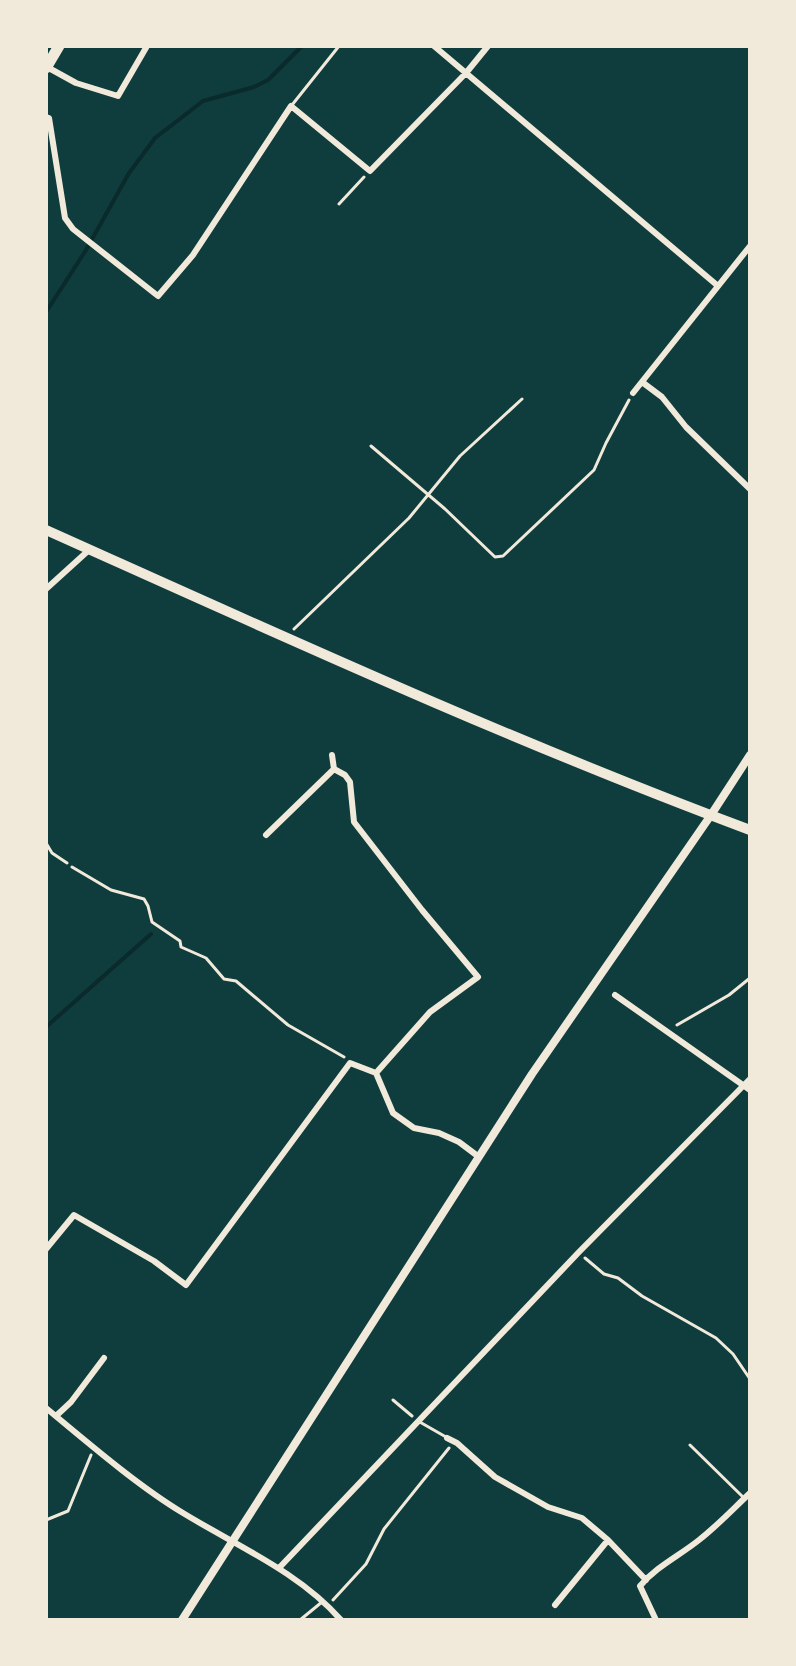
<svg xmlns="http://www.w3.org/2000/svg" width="796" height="1666" font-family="Raleway,sans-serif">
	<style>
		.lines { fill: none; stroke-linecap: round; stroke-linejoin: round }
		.stream { stroke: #0a2a2b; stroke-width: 4 }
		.path { stroke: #f1e9da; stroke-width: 3 }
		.service { stroke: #f1e9da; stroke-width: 3 }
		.minor { stroke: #f1e9da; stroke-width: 6 }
		.tertiary { stroke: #f1e9da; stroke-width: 8 }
		.primary { stroke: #f1e9da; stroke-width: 10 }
		.trunk { stroke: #f1e9da; stroke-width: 11 }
	</style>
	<rect width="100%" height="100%" fill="#0f3d3e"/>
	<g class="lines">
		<path class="stream" d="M 46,312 L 86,250 L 129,173 L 155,138 L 203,101 L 254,87 L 268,80 L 302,46
			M 46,1027 L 151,934"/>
		<path class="path" d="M 339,204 L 364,177
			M 371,446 L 445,509 L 495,557 L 503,556 L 594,470 L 606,443 L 629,400
			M 294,629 L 409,518 L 460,456 L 522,399
			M 72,867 L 111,890 L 144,899 L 148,906 L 152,922 L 180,941 L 181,947 L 206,958 L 224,979 L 236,981 L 288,1025 L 344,1057
			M 677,1025 L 729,995 L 750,978
			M 585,1258 L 604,1274 L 618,1278 L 642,1296 L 716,1338 L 733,1354 L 750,1379
			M 393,1400 L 412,1416
			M 46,1520 L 68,1511 L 91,1455
			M 333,1600 L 366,1564 L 384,1529 L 449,1448"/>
		<path class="service" d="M 292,105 L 339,46
			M 46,843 L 52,853 L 67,863
			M 418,1421 L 446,1437
			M 690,1445 L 744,1498
			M 300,1620 L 322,1602"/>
		<path class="minor" d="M 434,46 L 718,286
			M 47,67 L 76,83 L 118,96 L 147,46
			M 46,117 L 49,118 L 65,218 L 73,229 L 158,296 L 193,255 L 291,106 L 370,171 L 466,73 L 488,46
			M 642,382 L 662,397 L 686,427 L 750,489
			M 633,393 L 750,246
			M 46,589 L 89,550
			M 332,755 L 334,769
			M 266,835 L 334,769 L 345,775 L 350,782 L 354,822 L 422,910 L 478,977 L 430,1012 L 376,1073 L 393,1113 L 414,1128 L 439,1133 L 459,1142 L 479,1157
			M 615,995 L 750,1090
			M 46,1249 L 74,1215 L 154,1261 L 186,1285 L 350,1063 L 376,1073
			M 46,1408 C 87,1442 138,1486 183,1513 C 237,1546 299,1572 341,1620
			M 56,1416 L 71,1402 L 104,1358
			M 447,1438 L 457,1443 L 495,1477 L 548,1507 L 582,1518 L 608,1540 L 646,1580
			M 279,1568 L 579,1252 L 750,1079
			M 555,1605 L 608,1540
			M 656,1620 L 640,1586 C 657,1566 679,1556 699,1540 C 717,1526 733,1509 750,1493"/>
		<path class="tertiary" d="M 182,1620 L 532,1074 L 711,815 L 750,755"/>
		<path class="primary" d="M 46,530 C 278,634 511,741 750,830"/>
		<path class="trunk" d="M 46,68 L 59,46"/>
	</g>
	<rect width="796" height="1666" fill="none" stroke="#f1e9da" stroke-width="96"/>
</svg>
